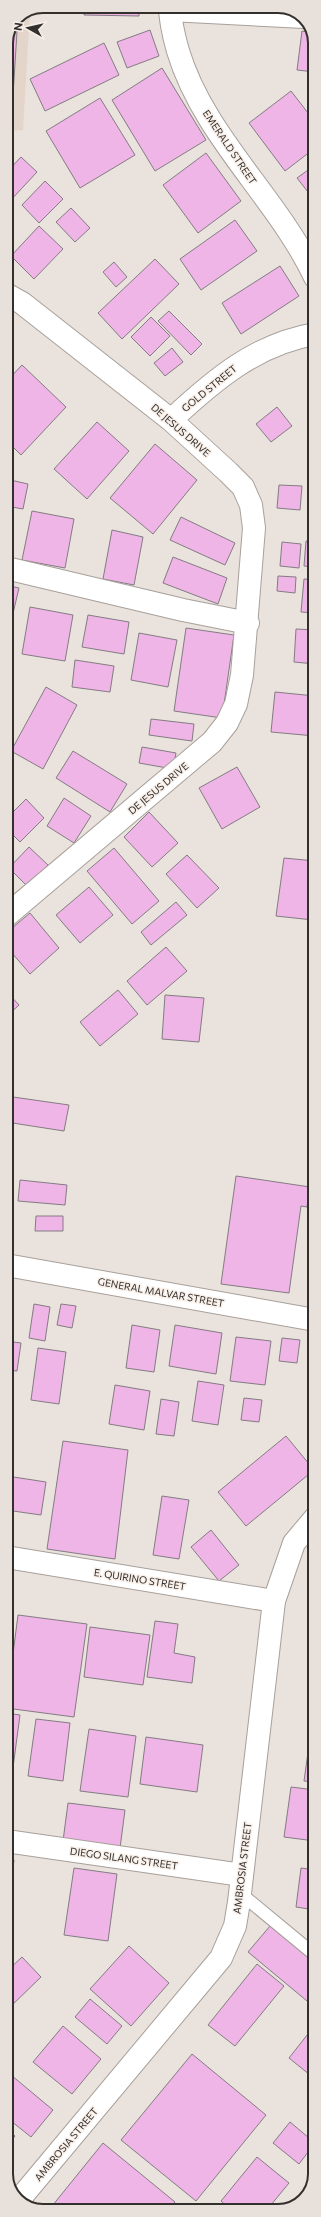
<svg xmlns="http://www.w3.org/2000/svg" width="321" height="2217" font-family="Commissioner,sans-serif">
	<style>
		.built { fill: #e4d5cb }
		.building { fill: #f0b5e7; stroke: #837c82 }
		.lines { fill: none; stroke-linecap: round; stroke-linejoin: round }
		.service-casing { stroke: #a8a09b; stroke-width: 14 }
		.minor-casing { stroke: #a8a09b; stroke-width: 24 }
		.tertiary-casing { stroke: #a8a09b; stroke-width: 24 }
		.service { stroke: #fff; stroke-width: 12 }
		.minor { stroke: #fff; stroke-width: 22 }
		.tertiary { stroke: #fff; stroke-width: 22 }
		.labels { text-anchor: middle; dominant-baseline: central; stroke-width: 3; stroke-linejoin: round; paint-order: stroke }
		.street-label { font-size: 10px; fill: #322f2d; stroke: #f8efe9 }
		.rim { fill: none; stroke: #322f2d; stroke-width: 2 }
	</style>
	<rect width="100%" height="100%" fill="#eae2dc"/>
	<path class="built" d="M 30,11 L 23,130 L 6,131 L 6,42 L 17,17 Z"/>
	<path class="building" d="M 85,6 L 139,6 L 139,16 L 84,15 Z
		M 18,16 L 11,127 L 6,127 L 6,42 Z
		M 150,30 L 159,56 L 127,68 L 117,42 Z
		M 302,31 L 312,33 L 315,38 L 315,72 L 297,70 Z
		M 104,43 L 119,75 L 45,111 L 30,79 Z
		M 162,68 L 206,140 L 155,171 L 112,100 Z
		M 291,91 L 315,122 L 315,148 L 285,171 L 249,123 Z
		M 100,98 L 135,155 L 80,188 L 46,131 Z
		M 206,153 L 241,201 L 198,233 L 163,185 Z
		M 21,157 L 37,172 L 10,201 L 6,197 L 6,173 Z
		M 315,165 L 315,201 L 297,178 Z
		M 45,181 L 63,199 L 39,223 L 22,205 Z
		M 71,208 L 90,228 L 75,242 L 56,222 Z
		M 235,220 L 257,251 L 201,290 L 180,259 Z
		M 39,226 L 63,249 L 34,279 L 11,256 Z
		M 155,259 L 179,284 L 122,339 L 98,313 Z
		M 114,262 L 127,277 L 116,287 L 103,272 Z
		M 280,266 L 299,296 L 241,334 L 222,303 Z
		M 169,311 L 202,344 L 191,355 L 158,321 Z
		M 151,317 L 170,336 L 150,356 L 131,337 Z
		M 172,348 L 183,362 L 165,376 L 154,363 Z
		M 22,365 L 66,407 L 21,455 L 6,440 L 6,382 Z
		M 277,407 L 292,426 L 271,442 L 256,424 Z
		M 97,422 L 129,451 L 87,499 L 54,469 Z
		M 155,444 L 197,480 L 153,534 L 110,498 Z
		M 6,479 L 28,484 L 23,509 L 6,506 Z
		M 279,485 L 302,486 L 300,510 L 277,508 Z
		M 32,511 L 74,519 L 65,568 L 22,560 Z
		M 181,517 L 235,543 L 225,565 L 170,540 Z
		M 6,529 L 13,532 L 10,557 L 6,556 Z
		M 112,530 L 143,537 L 134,585 L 103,579 Z
		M 306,541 L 315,542 L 315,567 L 304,566 Z
		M 282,542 L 301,544 L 299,568 L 280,566 Z
		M 173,557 L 227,578 L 218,604 L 163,583 Z
		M 278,576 L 296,577 L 295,593 L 277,591 Z
		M 304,579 L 315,580 L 315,613 L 301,612 Z
		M 6,585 L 19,588 L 6,643 Z
		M 30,607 L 73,615 L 65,661 L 22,654 Z
		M 88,615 L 129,622 L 124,654 L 82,647 Z
		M 186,628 L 234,635 L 222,718 L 174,711 Z
		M 296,629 L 315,630 L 315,664 L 294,662 Z
		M 139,633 L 177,640 L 168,687 L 131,680 Z
		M 75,660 L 114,666 L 110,692 L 72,687 Z
		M 46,687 L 77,705 L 43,769 L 11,751 Z
		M 275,692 L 315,696 L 315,736 L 271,732 Z
		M 151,719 L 194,724 L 192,741 L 149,735 Z
		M 142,747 L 176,753 L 173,769 L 139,763 Z
		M 73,751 L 127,784 L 110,812 L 56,778 Z
		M 237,767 L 260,807 L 222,829 L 199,788 Z
		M 64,798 L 91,816 L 74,843 L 47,826 Z
		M 26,799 L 44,818 L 20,842 L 6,828 L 6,819 Z
		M 149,812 L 178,843 L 152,867 L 124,837 Z
		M 29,847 L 48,865 L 27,886 L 9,868 Z
		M 114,848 L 159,901 L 132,924 L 87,871 Z
		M 187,855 L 219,888 L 197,908 L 166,874 Z
		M 284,858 L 315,861 L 315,941 L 310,941 L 313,920 L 276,916 Z
		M 89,887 L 113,915 L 80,943 L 56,915 Z
		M 176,902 L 187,915 L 151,945 L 141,932 Z
		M 30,913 L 59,948 L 30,974 L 6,946 L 6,933 Z
		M 166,947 L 187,971 L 147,1005 L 127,981 Z
		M 118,990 L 138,1014 L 100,1046 L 80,1022 Z
		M 6,991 L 19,1005 L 6,1017 Z
		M 165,995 L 204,998 L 199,1042 L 162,1039 Z
		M 6,1096 L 69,1105 L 64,1131 L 6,1122 Z
		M 236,1176 L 310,1187 L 307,1207 L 301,1206 L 289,1293 L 221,1284 Z
		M 20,1180 L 67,1185 L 65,1205 L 18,1201 Z
		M 36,1216 L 63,1216 L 63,1231 L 35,1231 Z
		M 34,1304 L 50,1307 L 45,1341 L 29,1338 Z
		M 61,1304 L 76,1306 L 72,1328 L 57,1325 Z
		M 132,1325 L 160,1330 L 154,1372 L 126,1368 Z
		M 175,1325 L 222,1333 L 216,1374 L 169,1366 Z
		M 236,1337 L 271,1341 L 265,1385 L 230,1381 Z
		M 282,1338 L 300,1340 L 297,1363 L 279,1361 Z
		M 6,1341 L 21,1343 L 17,1371 L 6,1370 Z
		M 38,1348 L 66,1352 L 59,1404 L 31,1400 Z
		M 198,1381 L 224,1385 L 218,1425 L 192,1421 Z
		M 115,1385 L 150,1391 L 144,1430 L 109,1424 Z
		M 244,1398 L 262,1400 L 259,1422 L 241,1420 Z
		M 161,1399 L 179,1402 L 174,1436 L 156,1434 Z
		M 314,1400 L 315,1400 L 315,1427 L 310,1427 Z
		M 286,1436 L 314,1470 L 246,1526 L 218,1492 Z
		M 63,1441 L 128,1450 L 115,1559 L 47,1549 Z
		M 7,1476 L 46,1482 L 41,1515 L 6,1510 Z
		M 162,1496 L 189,1500 L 179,1559 L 153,1555 Z
		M 211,1530 L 239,1565 L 219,1581 L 191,1547 Z
		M 18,1615 L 87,1624 L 74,1717 L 6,1708 Z
		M 155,1621 L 178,1624 L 174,1653 L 195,1657 L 192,1683 L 147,1677 Z
		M 90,1627 L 150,1635 L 143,1685 L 84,1677 Z
		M 6,1713 L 20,1715 L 6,1820 Z
		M 36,1719 L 70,1723 L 63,1781 L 28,1776 Z
		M 89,1729 L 136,1736 L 128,1797 L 80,1791 Z
		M 146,1737 L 203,1745 L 197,1792 L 140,1784 Z
		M 310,1738 L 315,1739 L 315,1782 L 304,1781 Z
		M 291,1787 L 315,1790 L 315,1841 L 284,1837 Z
		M 68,1803 L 125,1810 L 120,1848 L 63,1841 Z
		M 6,1859 L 14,1860 L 6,1922 Z
		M 74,1868 L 117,1874 L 108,1941 L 64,1935 Z
		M 301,1868 L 315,1870 L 315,1910 L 296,1907 Z
		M 270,1926 L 315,1963 L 315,1991 L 307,2001 L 248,1952 Z
		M 129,1946 L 169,1983 L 131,2026 L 90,1989 Z
		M 22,1957 L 41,1977 L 6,2011 L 6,1972 Z
		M 257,1964 L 284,1986 L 235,2046 L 208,2025 Z
		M 90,1999 L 122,2026 L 107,2044 L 75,2017 Z
		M 315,2025 L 315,2069 L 310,2075 L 289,2058 Z
		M 63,2026 L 101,2059 L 72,2094 L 33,2062 Z
		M 192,2054 L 266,2115 L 196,2201 L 121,2140 Z
		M 11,2075 L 53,2110 L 31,2137 L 6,2117 L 6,2081 Z
		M 290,2122 L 315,2143 L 299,2164 L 273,2143 Z
		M 6,2129 L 15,2136 L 6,2147 Z
		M 103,2143 L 175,2202 L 168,2211 L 48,2211 Z
		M 257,2157 L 289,2183 L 266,2211 L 232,2211 L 221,2201 Z"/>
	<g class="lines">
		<g class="service-casing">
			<path id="service" d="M 240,1893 L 315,1955"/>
		</g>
		<g class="minor-casing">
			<path id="minor" d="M 170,6 C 170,21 174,37 178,51 C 204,137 277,197 315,277
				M 170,10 L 304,17
				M 6,294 L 22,303 L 171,420 L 228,472 L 243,487 L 251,505 L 254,528 L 242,675 L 236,704 L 227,723 L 212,742 L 6,916
				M 171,420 C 214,380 256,344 315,334
				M 6,568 L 183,610 L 248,623
				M 6,1265 L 315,1320
				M 6,1557 L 274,1601
				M 6,1841 L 242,1875"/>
		</g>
		<g class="tertiary-casing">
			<path id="tertiary" d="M 18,2201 L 221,1958 L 235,1926 L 239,1902 L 274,1601 L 294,1543 L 315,1518"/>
		</g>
		<use href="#service" class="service"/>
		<use href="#minor" class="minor"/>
		<use href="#tertiary" class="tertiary"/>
	</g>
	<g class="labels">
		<g class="street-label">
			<text transform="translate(230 147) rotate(56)">EMERALD STREET</text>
			<text transform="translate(209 388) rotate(-39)">GOLD STREET</text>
			<text transform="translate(181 430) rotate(41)">DE JESUS DRIVE</text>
			<text transform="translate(158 788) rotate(-40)">DE JESUS DRIVE</text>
			<text transform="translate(161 1292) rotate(10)">GENERAL MALVAR STREET</text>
			<text transform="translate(140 1579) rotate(9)">E. QUIRINO STREET</text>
			<text transform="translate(124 1858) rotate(8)">DIEGO SILANG STREET</text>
			<text transform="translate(242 1868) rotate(-83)">AMBROSIA STREET</text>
			<text transform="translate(66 2144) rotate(-50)">AMBROSIA STREET</text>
		</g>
	</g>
	<path d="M0 0H321V2217H0ZM43 13H278A30 30 0 0 1 308 43V2174A30 30 0 0 1 278 2204H43A30 30 0 0 1 13 2174V43A30 30 0 0 1 43 13Z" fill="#e8e0da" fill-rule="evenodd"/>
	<path class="rim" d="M43 13H278A30 30 0 0 1 308 43V2174A30 30 0 0 1 278 2204H43A30 30 0 0 1 13 2174V43A30 30 0 0 1 43 13Z"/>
	<g transform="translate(28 28) rotate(278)" stroke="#f8efe9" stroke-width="3" paint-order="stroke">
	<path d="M0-3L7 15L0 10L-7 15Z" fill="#322f2d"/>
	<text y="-6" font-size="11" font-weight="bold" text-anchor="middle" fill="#322f2d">N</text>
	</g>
</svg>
